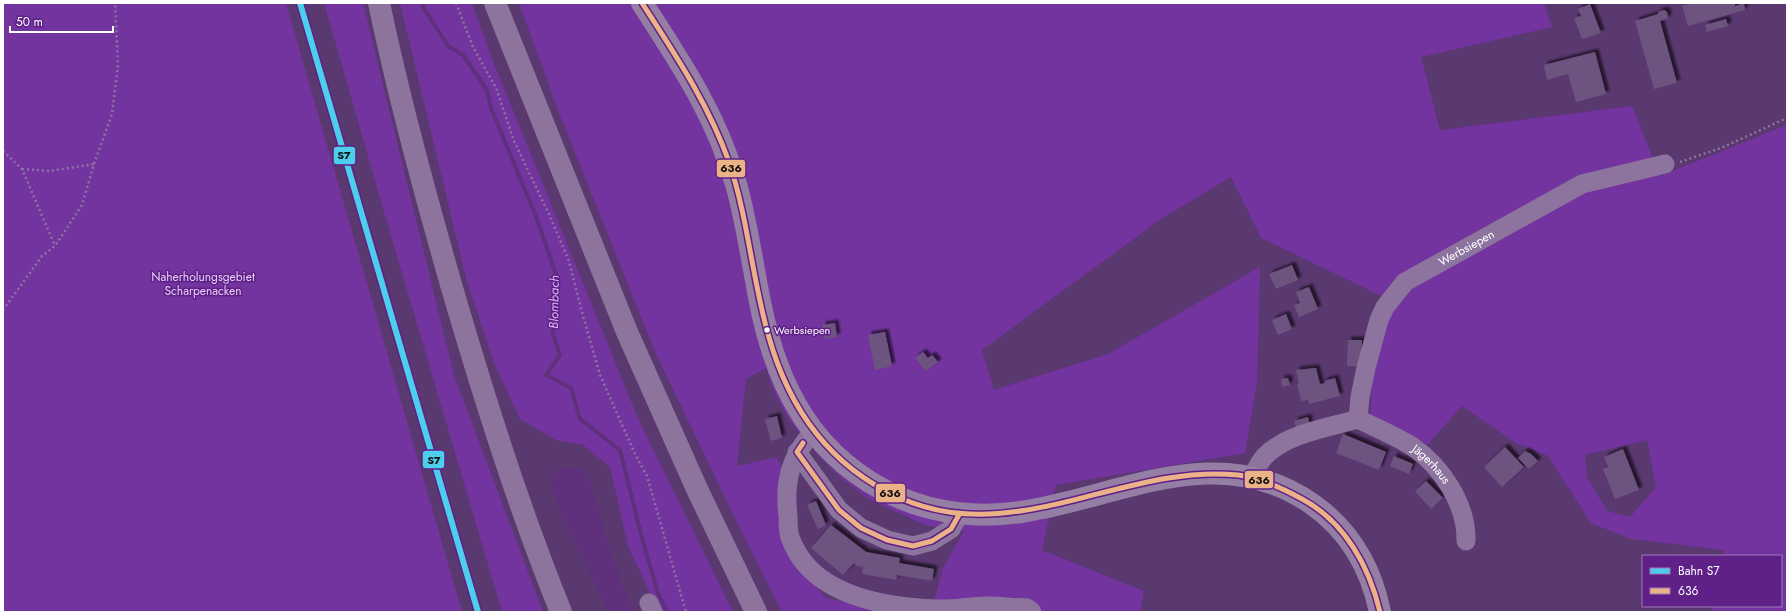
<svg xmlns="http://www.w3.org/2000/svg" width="1790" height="615" font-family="Jost,sans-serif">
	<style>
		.green { fill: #73349f; fill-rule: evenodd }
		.water { fill: #5f317d }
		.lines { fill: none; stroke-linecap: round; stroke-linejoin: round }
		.stream { stroke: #5f317d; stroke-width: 4 }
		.building { fill: #6d527f; filter: url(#shadow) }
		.path { stroke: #8d749e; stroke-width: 2.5; stroke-dasharray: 2 3; stroke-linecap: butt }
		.minor { stroke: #8d749e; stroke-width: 19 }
		.major { stroke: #957ea3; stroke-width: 22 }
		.highway { stroke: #8d749c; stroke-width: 22 }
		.bus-1-casing { stroke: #5f2088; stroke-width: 8 }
		.bus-1 { stroke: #ebb288; stroke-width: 5 }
		.rail-1-casing { stroke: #5f2088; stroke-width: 9 }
		.rail-1 { stroke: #4dcfeb; stroke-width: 6 }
		.bus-dot { fill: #fff; stroke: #5f2088; stroke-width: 1.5 }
		.labels { text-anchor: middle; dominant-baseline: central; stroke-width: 3; stroke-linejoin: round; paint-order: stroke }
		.bus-label { font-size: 11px; fill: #fff; stroke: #5f2088; text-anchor: start }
		.street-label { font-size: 12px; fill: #fff; stroke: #5f2088 }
		.park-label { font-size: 12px; fill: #e7cff8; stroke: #5f2088 }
		.water-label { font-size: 13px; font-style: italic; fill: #d9b6f2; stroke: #5f2088 }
		.line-badge { stroke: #5f2088; stroke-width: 1.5 }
		.pale-badge-label { font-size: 11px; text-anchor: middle; font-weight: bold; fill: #111 }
	</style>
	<defs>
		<filter id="shadow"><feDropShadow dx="3.5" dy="-3.5" stdDeviation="1" flood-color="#0009"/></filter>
	</defs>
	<rect width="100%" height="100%" fill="#5a3870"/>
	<path class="green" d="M 3,3 L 286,3 L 462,612 L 3,612 Z
		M 324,3 L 363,3 L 454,375 L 543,612 L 502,612 L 384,212 Z
		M 400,3 L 472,3 L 491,56 L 637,416 L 733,612 L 659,612 L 628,546 L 610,467 L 583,445 L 556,440 L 520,419 L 494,363 L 466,278 Z
		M 519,3 L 1544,3 L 1552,27 L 1421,57 L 1440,130 L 1632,106 L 1660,176 L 1787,125 L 1787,612 L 1712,612 L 1713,606 L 1781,606 L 1781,556 L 1723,556 L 1724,550 L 1631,539 L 1591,523 L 1548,456 L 1516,443 L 1462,406 L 1427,445 L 1370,415 L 1375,348 L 1394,302 L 1261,238 L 1231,177 L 1161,219 L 982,350 L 994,390 L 1108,354 L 1260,267 L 1257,382 L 1245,453 L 1056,485 L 1042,550 L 1144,591 L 1140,612 L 782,612 L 745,539 L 656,354 L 559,113 ZM 766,368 L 776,396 L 790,421 L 818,455 L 841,478 L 869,499 L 925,525 L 964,531 L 943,568 L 932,609 L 879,609 L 826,598 L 803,571 L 785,475 L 777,457 L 737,466 L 746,379 ZM 1647,440 L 1656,487 L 1630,517 L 1607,511 L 1587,477 L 1585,455 Z"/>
	<path class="water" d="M 567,467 L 582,470 L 590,480 L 612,556 L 633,612 L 607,612 L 587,565 L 562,516 L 551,487 L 553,477 L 558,470 Z"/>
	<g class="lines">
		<path class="stream" d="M 422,3 L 423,7 L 448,46 L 463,55 L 487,90 L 491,108 L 535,214 L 556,274 L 553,303 L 553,334 L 560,355 L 546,375 L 571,388 L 580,419 L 620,450 L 643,542 L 658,593 L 667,612"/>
	</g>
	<path class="building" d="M 1691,3 L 1735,3 L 1735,6 L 1744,3 L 1745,10 L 1688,26 L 1682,6 Z
		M 1590,4 L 1601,33 L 1582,39 L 1574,18 L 1581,16 L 1578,9 Z
		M 1664,10 L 1667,12 L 1668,16 L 1667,19 L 1660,21 L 1677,83 L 1654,89 L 1635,21 L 1658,14 L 1658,12 Z
		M 1726,19 L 1728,26 L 1707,32 L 1705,25 Z
		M 1595,52 L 1606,94 L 1576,102 L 1568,74 L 1547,80 L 1544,65 Z
		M 1292,265 L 1298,280 L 1276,289 L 1269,274 Z
		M 1309,287 L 1318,309 L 1299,317 L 1294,305 L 1300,303 L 1296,292 Z
		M 1286,314 L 1292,329 L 1278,335 L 1272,320 Z
		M 835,323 L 837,337 L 825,339 L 822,325 Z
		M 885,332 L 892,366 L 875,370 L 868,335 Z
		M 1348,340 L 1362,340 L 1361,366 L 1347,366 Z
		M 923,352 L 928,358 L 932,355 L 938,362 L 926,371 L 915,358 Z
		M 1316,368 L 1320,384 L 1325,383 L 1324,381 L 1335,378 L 1340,396 L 1309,404 L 1308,400 L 1301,401 L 1297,384 L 1299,383 L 1296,370 Z
		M 1288,378 L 1290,385 L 1282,387 L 1281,379 Z
		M 777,416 L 782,438 L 771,441 L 765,419 Z
		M 1308,417 L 1310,428 L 1297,431 L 1294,421 Z
		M 1343,434 L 1386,452 L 1379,470 L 1336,453 Z
		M 1505,447 L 1524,467 L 1502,487 L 1484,467 Z
		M 1623,449 L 1639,490 L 1615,499 L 1603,469 L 1608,467 L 1604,457 Z
		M 1525,451 L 1531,454 L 1538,461 L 1529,469 L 1518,458 Z
		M 1394,456 L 1413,464 L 1409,474 L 1390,466 Z
		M 1426,481 L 1443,498 L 1431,509 L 1415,491 Z
		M 816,501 L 826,525 L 818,529 L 807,505 Z
		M 831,525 L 866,552 L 900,558 L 899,563 L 934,569 L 932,581 L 897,575 L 896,580 L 862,574 L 863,567 L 857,566 L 854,563 L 843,575 L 811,548 Z"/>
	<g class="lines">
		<path class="path" d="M 456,3 L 473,47 L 496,88 L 514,141 L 548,212 L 569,261 L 583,316 L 600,375 L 635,454 L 647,476 L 686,612
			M 3,151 L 22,169 L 55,246
			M 1680,162 L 1721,148 L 1787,118
			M 22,169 L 50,171 L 94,164
			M 3,310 L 42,256 L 55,246 L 82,205 L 94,164 L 112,114 L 118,65 L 115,3"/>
		<g class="minor">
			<path id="s1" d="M 1358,419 L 1360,397 L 1366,368 L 1379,320 L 1385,307 L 1405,282 L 1582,184 L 1665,164"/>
			<path id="s2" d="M 1358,419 C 1376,428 1396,436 1413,447 C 1442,467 1467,505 1466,541"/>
			<path d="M 813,432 C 790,457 784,482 788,516 C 788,522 788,531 790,537 C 810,595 882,607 936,609 C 953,610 970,606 987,606 C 1000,606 1014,608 1027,608 L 1032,612"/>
			<path d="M 797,452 L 839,510 L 861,528 L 887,540 L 913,546 L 932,541 L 951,529 L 960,513"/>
			<path d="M 1252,477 C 1256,470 1259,462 1265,456 C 1288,433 1327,428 1358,419"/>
			<path d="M 649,603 L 653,612"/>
		</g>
		<path class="major" d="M 642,3 C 681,63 716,115 736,184 C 747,223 752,262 760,302 C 777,389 814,459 898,497 C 936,514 981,518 1021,512 C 1120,497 1218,438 1312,504 C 1349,530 1371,568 1380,612"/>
		<path class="highway" d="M 379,3 C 399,99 425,194 452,288 C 484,397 518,506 561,612
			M 495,3 L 627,332 L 697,489 L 756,612"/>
		<g class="bus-1-casing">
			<path id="bus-1" d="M 642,3 C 675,54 709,105 729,162 C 748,218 752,278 768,334 C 788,407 828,465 898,497 C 1013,550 1123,463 1238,475 C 1261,478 1282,488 1302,499 C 1345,522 1369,566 1380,612
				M 803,443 L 797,452 L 839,510 L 861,528 L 887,540 L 913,546 L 932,541 L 951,529 L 960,513"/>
		</g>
		<use href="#bus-1" class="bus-1"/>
		<g class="rail-1-casing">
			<path id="rail-1" d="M 300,3 L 478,612"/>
		</g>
		<use href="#rail-1" class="rail-1"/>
	</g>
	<circle class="bus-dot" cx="767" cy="330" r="3.5"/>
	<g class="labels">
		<g class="bus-label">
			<text x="774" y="330">Werbsiepen</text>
		</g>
		<g class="street-label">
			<text stroke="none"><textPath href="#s1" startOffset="218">Werbsiepen</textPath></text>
			<text stroke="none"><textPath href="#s2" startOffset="87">Jägerhaus</textPath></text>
		</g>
		<g class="park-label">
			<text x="203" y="277">Naherholungsgebiet<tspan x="203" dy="14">Scharpenacken</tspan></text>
		</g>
		<g class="water-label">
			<text transform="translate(554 302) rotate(-89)">Blombach</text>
		</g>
	</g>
	<g class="line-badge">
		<rect x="333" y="146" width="23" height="19" rx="4" fill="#4dcfeb"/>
		<rect x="716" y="159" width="30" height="19" rx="4" fill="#ebb288"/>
		<rect x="422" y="450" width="23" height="19" rx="4" fill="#4dcfeb"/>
		<rect x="1244" y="470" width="30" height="19" rx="4" fill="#ebb288"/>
		<rect x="875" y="483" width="31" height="20" rx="4" fill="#ebb288"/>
	</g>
	<g class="pale-badge-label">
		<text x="344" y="159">S7</text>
		<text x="731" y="172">636</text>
		<text x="434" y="464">S7</text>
		<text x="1259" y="484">636</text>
		<text x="890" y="497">636</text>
	</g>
	<rect width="1790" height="615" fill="none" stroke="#ffffff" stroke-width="8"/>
	<rect x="1642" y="555" width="140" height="52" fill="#5f2088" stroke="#9f79b8"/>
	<rect x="1650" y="568" width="20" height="6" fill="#4dcfeb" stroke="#9f79b8"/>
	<text x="1678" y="575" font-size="12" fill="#ffffff">Bahn S7</text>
	<rect x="1650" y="588" width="20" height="6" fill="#ebb288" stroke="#9f79b8"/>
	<text x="1678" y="595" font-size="12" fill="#ffffff">636</text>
	<path d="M10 26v6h103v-6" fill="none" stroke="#ffffff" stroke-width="2"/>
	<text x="16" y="26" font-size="12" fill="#ffffff" stroke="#5f2088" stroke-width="3" paint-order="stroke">50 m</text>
</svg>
